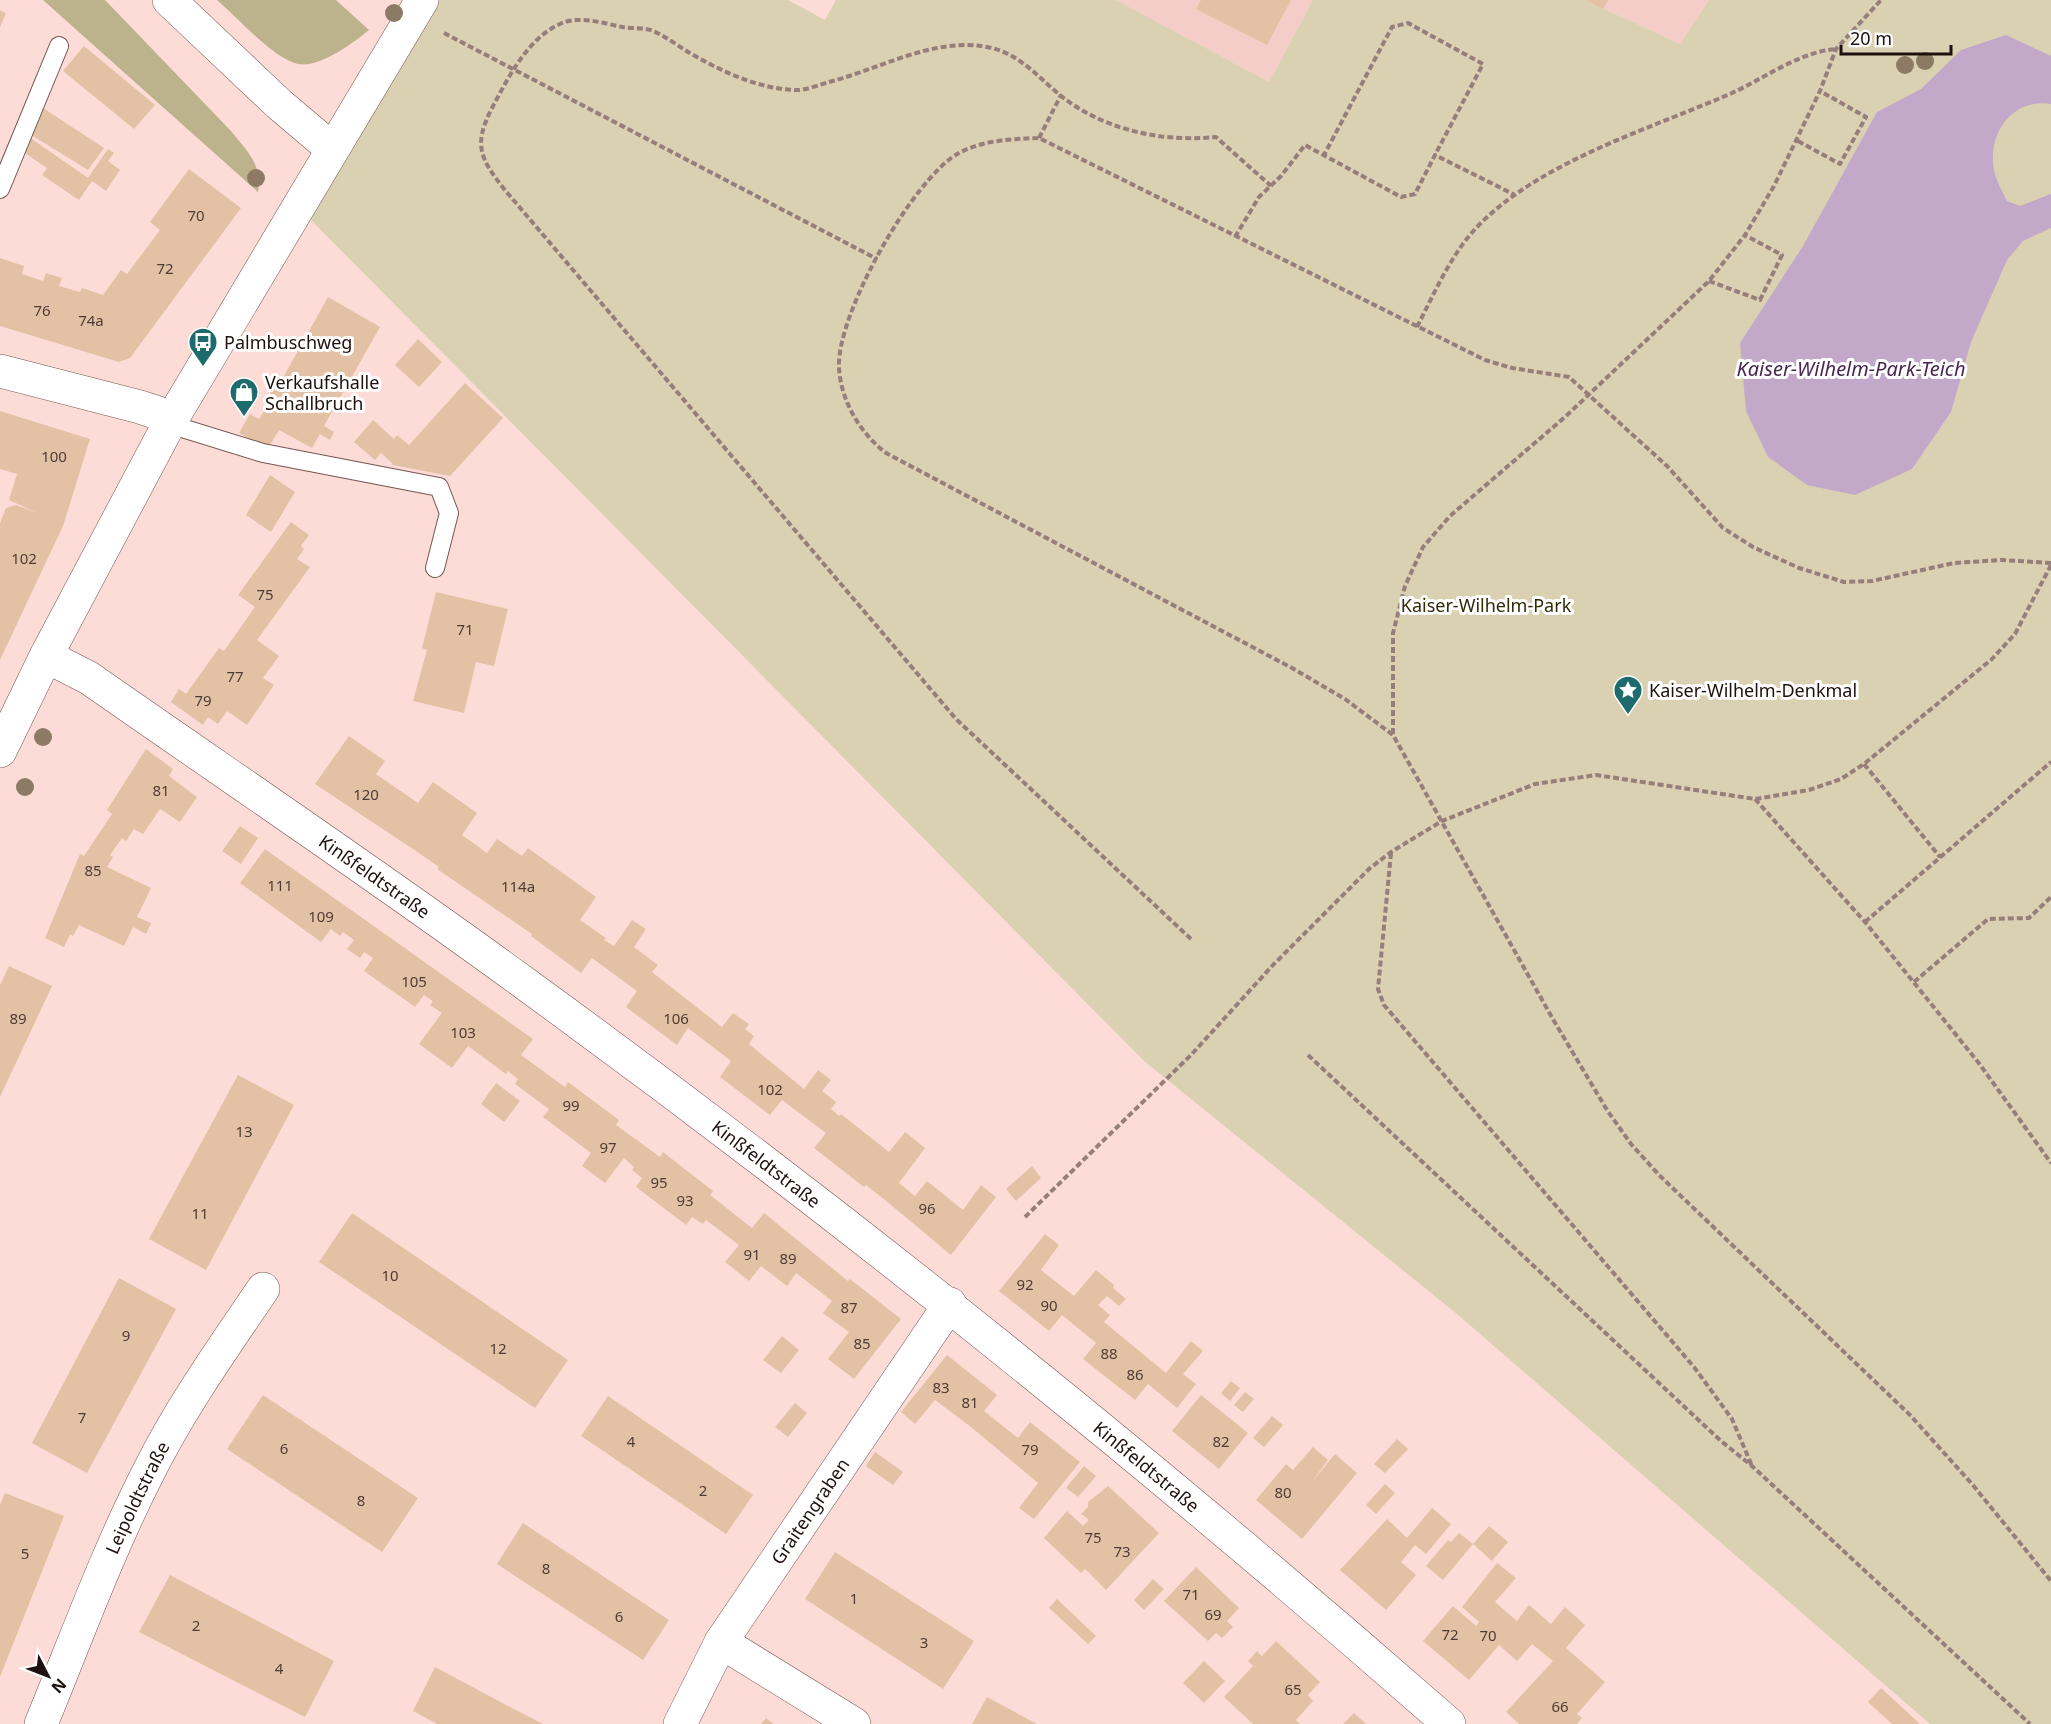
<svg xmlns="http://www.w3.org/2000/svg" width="2051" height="1724" font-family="'Noto Sans',sans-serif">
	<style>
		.built { fill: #f4cdc8 }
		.green { fill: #d9d1b1 }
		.forest { fill: #bcb28b }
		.water { fill: #c2a9ca }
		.building { fill: #e3c1a5 }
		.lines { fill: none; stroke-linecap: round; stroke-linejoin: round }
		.lane-casing { stroke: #775551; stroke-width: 20 }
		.street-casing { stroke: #775551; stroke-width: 34 }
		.secondary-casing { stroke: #775551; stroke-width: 34 }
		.path { stroke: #967e7b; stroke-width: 4; stroke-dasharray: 6 3; stroke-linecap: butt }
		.lane { stroke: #fff; stroke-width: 18 }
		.street { stroke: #fff; stroke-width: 33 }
		.secondary { stroke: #fff; stroke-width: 33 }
		.tree { fill: #8d7a65 }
		.labels { text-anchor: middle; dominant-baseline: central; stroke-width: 6; stroke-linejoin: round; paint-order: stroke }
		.number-label { font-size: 15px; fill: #4f3c34 }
		.poi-label { font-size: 18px; fill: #1e100f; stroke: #fff; text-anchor: start }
		.park-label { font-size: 18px; fill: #312907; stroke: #fff }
		.street-label { font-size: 18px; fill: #1e100f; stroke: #fff }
		.water-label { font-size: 20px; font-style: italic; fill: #482651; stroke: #fff }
	</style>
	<rect width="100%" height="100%" fill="#fddcd8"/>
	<path class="built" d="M 1116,0 L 1313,0 L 1269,82 Z
		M 1585,0 L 1709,0 L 1680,44 Z"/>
	<path class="green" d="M 439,0 L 788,0 L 825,20 L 836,0 L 1116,0 L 1269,82 L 1313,0 L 1585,0 L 1680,44 L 1709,0 L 2051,0 L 2051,1724 L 1930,1724 L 1457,1314 L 1144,1061 L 311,220 L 341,159 Z"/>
	<path class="forest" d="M 43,0 L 105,0 L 231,131 C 247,151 263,165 258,192 Z
		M 217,0 L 336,0 L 369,30 C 353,43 320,68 298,64 C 274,59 237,17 217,0 Z"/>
	<path class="water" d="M 2006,35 L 2051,56 L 2051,104 C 2012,98 1987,134 1994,170 C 1996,180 2002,191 2007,201 L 2020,206 L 2051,194 L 2051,228 L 2023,241 L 2007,260 L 1971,342 L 1951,412 L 1912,469 L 1855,495 L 1807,485 L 1768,457 L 1746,411 L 1740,343 L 1803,246 L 1877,112 L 1921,89 L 1961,50 Z"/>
	<path class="building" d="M 1201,0 L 1291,0 L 1267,45 L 1196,9 Z
		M 1585,0 L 1608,0 L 1603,9 Z
		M 0,10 L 6,13 L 0,27 Z
		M 84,46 L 155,105 L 134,129 L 63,71 Z
		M 40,106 L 104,148 L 88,170 L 28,133 Z
		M 29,137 L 88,178 L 108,149 L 114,153 L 108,161 L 120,170 L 106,191 L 92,181 L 79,200 L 42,175 L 47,168 L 22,151 Z
		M 189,169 L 241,208 L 130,358 L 119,362 L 0,326 L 0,258 L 24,266 L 22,274 L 43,281 L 46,273 L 62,278 L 59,286 L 80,292 L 82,288 L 103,295 L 121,270 L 127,274 L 160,230 L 150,222 Z
		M 328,297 L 380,327 L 324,426 L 334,432 L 330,440 L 320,434 L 312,448 L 279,430 L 270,445 L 252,441 L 239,433 L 250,414 L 259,419 L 272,398 L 269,396 L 277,381 L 280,383 Z
		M 418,339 L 442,362 L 419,387 L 395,365 Z
		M 465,383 L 503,418 L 450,476 L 392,465 L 393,464 L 381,453 L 375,460 L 354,442 L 373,420 L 394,439 L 397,435 L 409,445 Z
		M 0,411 L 90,439 L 63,526 L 0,660 L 0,523 L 6,508 L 16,505 L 37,513 L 9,500 L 17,474 L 0,469 Z
		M 270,475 L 295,492 L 271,532 L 246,515 Z
		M 291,522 L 309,535 L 301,546 L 304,549 L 297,559 L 310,567 L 257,640 L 279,656 L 263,678 L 274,685 L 247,725 L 227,711 L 218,724 L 208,717 L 203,725 L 171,702 L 179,689 L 186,694 L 219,648 L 224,651 L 255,607 L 238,595 Z
		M 436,592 L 508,609 L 494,666 L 476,662 L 464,713 L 413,701 L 427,650 L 422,648 Z
		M 349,736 L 385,761 L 376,774 L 418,803 L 433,782 L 477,813 L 462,835 L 487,853 L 497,839 L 522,856 L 528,848 L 596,897 L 580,920 L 606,938 L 604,940 L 614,946 L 632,920 L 646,929 L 634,947 L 658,965 L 652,972 L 722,1027 L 733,1013 L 749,1024 L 745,1029 L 754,1036 L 749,1044 L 804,1089 L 818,1070 L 831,1080 L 822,1091 L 836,1102 L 831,1109 L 839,1116 L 841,1114 L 889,1152 L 905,1132 L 925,1148 L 899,1183 L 915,1196 L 927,1181 L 963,1210 L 981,1185 L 996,1197 L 951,1255 L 885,1200 L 866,1185 L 864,1187 L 814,1148 L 826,1133 L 782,1100 L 770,1115 L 720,1077 L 731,1061 L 688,1028 L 677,1045 L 626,1007 L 637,991 L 592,958 L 581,973 L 531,936 L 532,934 L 437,869 L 439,867 L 416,851 L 315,784 Z
		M 146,749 L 173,769 L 169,776 L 197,797 L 180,822 L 160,809 L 143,834 L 134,829 L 126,841 L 122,838 L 110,855 L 113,857 L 107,867 L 151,888 L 137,917 L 151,923 L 146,934 L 133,927 L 124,946 L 79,925 L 73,936 L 70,934 L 64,947 L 45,938 L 80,854 L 84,856 L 112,814 L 107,810 Z
		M 240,826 L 258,838 L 241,864 L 222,851 Z
		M 265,849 L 533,1039 L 521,1055 L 565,1087 L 568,1082 L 619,1120 L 616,1125 L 660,1157 L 663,1152 L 713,1191 L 710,1195 L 752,1228 L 764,1213 L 848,1281 L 850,1279 L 901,1319 L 854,1379 L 828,1359 L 849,1332 L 823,1313 L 832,1301 L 796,1273 L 787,1286 L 761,1266 L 749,1281 L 725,1262 L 739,1245 L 706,1220 L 703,1224 L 692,1217 L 686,1225 L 636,1187 L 642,1178 L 632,1170 L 634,1167 L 624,1158 L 605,1183 L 582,1166 L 591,1153 L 543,1117 L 549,1109 L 515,1084 L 518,1079 L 508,1071 L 506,1074 L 468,1046 L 452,1068 L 419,1044 L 442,1013 L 430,1005 L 433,1001 L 424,995 L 415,1007 L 364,971 L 373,958 L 364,952 L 360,958 L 347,949 L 354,940 L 343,932 L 340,936 L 331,929 L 321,942 L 240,883 Z
		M 9,966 L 52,986 L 0,1097 L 0,985 Z
		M 238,1075 L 294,1105 L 206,1270 L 149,1239 Z
		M 496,1083 L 520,1101 L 504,1122 L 481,1104 Z
		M 1032,1166 L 1041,1178 L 1016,1201 L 1006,1189 Z
		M 352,1213 L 568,1360 L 535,1408 L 319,1262 Z
		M 1045,1234 L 1059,1245 L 1041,1270 L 1074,1296 L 1096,1270 L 1114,1285 L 1113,1288 L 1126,1299 L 1119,1306 L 1107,1296 L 1098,1305 L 1110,1315 L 1104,1322 L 1166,1373 L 1191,1341 L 1203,1351 L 1183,1374 L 1196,1384 L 1177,1408 L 1148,1384 L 1135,1400 L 1083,1359 L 1096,1343 L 1062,1315 L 1049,1331 L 999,1291 Z
		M 119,1278 L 176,1309 L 87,1473 L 32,1443 Z
		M 782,1336 L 799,1350 L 781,1373 L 763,1360 Z
		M 947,1355 L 997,1395 L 984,1411 L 1018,1438 L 1030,1422 L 1080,1462 L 1034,1519 L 1019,1508 L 1038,1483 L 971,1427 L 935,1400 L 915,1424 L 901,1412 Z
		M 1231,1381 L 1240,1388 L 1230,1401 L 1221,1393 Z
		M 1245,1392 L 1254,1399 L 1243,1412 L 1234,1405 Z
		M 263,1395 L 418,1498 L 382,1552 L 227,1449 Z
		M 1201,1395 L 1248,1433 L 1219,1469 L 1172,1431 Z
		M 608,1396 L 753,1495 L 726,1534 L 581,1436 Z
		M 795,1403 L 807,1413 L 788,1437 L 775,1427 Z
		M 1272,1416 L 1283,1425 L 1264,1447 L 1253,1438 Z
		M 1397,1439 L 1408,1449 L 1385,1473 L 1374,1464 Z
		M 1313,1447 L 1328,1460 L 1310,1484 L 1335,1454 L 1357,1473 L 1302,1539 L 1256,1500 L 1286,1464 L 1293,1470 Z
		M 875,1452 L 903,1472 L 893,1485 L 866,1466 Z
		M 1084,1466 L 1096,1476 L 1078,1497 L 1066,1488 Z
		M 1385,1484 L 1395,1493 L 1376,1514 L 1366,1505 Z
		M 1108,1486 L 1159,1533 L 1106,1590 L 1085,1569 L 1081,1573 L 1044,1538 L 1067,1511 L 1083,1526 L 1089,1520 L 1081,1514 L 1088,1507 L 1088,1502 Z
		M 5,1493 L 64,1516 L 0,1677 L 0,1505 Z
		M 1432,1508 L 1451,1524 L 1426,1554 L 1415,1545 L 1401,1562 L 1416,1575 L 1386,1610 L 1340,1570 L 1387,1519 L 1407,1538 Z
		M 523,1523 L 669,1620 L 643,1660 L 497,1564 Z
		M 1489,1526 L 1508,1542 L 1492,1561 L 1473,1544 Z
		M 1459,1533 L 1473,1544 L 1443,1580 L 1426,1566 L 1448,1540 L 1451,1542 Z
		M 835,1552 L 974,1641 L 943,1689 L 805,1599 Z
		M 1497,1563 L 1516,1578 L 1495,1602 L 1517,1621 L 1529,1605 L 1551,1624 L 1565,1607 L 1585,1625 L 1566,1648 L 1605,1682 L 1577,1714 L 1582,1718 L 1577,1724 L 1519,1724 L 1506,1712 L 1553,1661 L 1532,1644 L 1517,1661 L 1499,1645 L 1469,1680 L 1423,1641 L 1453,1606 L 1476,1626 L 1479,1622 L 1462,1607 Z
		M 1196,1567 L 1239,1608 L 1227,1621 L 1233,1627 L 1222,1638 L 1216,1633 L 1208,1641 L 1164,1601 Z
		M 170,1575 L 334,1661 L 305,1717 L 139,1632 Z
		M 1153,1579 L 1164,1589 L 1144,1610 L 1134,1600 Z
		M 1057,1599 L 1096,1636 L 1088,1644 L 1049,1608 Z
		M 1276,1641 L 1320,1682 L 1308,1695 L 1313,1701 L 1296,1720 L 1300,1724 L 1253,1724 L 1224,1697 L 1253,1666 L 1248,1661 L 1257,1651 L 1262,1656 Z
		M 1204,1661 L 1225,1681 L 1204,1703 L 1183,1683 Z
		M 435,1667 L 512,1708 L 543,1724 L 437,1724 L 413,1711 Z
		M 1881,1688 L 1920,1724 L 1892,1724 L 1868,1702 Z
		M 987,1697 L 1037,1724 L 972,1724 Z
		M 1354,1713 L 1366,1724 L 1343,1724 Z
		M 766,1718 L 774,1724 L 761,1724 Z"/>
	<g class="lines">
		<g class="lane-casing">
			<path id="lane" d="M 0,189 L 59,46
				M 169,424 L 263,453 L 439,487 L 449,513 L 435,568"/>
		</g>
		<g class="street-casing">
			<g id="street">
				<path d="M 0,371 L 140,407 L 173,418"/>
				<path id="s1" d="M 46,656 L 89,678 C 235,780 384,880 527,985 C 846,1217 1153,1464 1449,1724"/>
				<path d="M 721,1642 L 854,1724"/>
				<path id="s2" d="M 41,1724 C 76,1639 107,1553 149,1471 C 181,1407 223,1348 263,1289"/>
				<path id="s3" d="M 680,1724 L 721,1642 L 950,1304"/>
			</g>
		</g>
		<g class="secondary-casing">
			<path id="secondary" d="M 169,0 L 279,104 L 331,148
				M 0,751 L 46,656 L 169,424 L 422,0"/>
		</g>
		<path class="path" d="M 444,33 L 877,259
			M 1039,138 L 1061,95
			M 1798,141 L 1840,164 L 1866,117 L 1820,91
			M 1323,157 L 1392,27 L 1408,23 L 1483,64 L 1435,155
			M 1235,237 L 1259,197 L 1281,176 L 1305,145 L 1401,197 L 1415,194 L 1435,155 L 1515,195
			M 1709,281 L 1760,300 L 1782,255 L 1745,235
			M 1417,327 C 1435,292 1451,254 1478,226 C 1541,161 1650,129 1732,93 C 1765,78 1799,52 1836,49
			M 2051,563 L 2002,560 L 1954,563 L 1872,581 L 1844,582 L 1799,568 L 1753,547 L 1723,528 L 1667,466 L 1569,377 L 1512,368 L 1485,360 L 1039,138 C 1011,139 983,140 959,153 C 913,178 836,315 839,368 C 841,401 860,433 886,453 L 1292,668 L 1345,699 L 1393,735 L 1554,1021 L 1607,1110 L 1631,1144 L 1659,1175 L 1910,1415 L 1972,1484 L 2051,1581
			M 1393,734 L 1393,633 L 1405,586 L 1423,547 L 1450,516 L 1565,417 L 1709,281 L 1745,235 L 1774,186 L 1820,91 L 1836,49 L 1881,0
			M 1864,764 L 1940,857
			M 1755,799 L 1865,922 L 1978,1062 L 2051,1163
			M 1391,853 L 1378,989 L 1384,1005 L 1694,1367 L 1732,1419 L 1752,1466
			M 1865,922 L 2051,762
			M 1191,939 L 956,719 L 504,189 C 480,158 473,145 492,108 C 508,78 527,39 560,24 C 578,15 603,23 622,27 C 632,29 644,27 653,31 C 665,36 677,45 688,52 C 721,71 756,88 794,90 C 805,91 818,85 829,82 C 880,69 933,37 987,47 C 1021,53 1040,80 1065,99 C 1108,131 1163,142 1216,137 L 1271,186
			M 1914,982 L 1988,919 L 2029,918 L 2051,897
			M 1308,1055 L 1721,1441 L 1752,1466 L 2030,1724
			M 1025,1217 L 1191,1055 L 1273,965 L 1369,869 L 1391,852 L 1442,821 L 1535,784 L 1596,775 L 1755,799 L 1809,790 L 1841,779 L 1864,764 L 1992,659 L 2015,634 L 2051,565"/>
		<use href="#lane" class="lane"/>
		<use href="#street" class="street"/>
		<use href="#secondary" class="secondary"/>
	</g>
	<g class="tree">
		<circle cx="394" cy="13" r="9"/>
		<circle cx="1925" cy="61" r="9"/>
		<circle cx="1905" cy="65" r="9"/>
		<circle cx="256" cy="178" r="9"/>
		<circle cx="43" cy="737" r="9"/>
		<circle cx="25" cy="787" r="9"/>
	</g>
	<defs>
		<g id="bus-pin" transform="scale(1.5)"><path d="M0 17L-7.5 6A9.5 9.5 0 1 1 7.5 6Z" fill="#1e6b6e" stroke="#fff"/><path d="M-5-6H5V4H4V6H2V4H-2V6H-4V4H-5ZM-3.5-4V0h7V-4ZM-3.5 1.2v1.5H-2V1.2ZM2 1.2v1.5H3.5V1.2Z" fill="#fff"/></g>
		<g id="shop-pin" transform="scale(1.5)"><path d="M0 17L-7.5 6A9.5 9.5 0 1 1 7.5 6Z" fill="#1e6b6e" stroke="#fff"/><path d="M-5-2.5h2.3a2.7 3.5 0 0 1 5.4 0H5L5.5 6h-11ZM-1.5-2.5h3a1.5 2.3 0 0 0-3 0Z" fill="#fff"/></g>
		<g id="sight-pin" transform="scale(1.5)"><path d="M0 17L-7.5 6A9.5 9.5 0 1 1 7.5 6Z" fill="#1e6b6e" stroke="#fff"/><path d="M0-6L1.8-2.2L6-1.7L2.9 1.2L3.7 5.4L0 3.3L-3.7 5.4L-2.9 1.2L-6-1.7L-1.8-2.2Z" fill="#fff"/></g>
	</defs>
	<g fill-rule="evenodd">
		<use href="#bus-pin" x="203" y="342"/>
		<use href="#shop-pin" x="244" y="392"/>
		<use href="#sight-pin" x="1628" y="690"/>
	</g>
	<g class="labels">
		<g class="number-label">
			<text x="196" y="215">70</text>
			<text x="165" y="268">72</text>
			<text x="42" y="310">76</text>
			<text x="91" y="320">74a</text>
			<text x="54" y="456">100</text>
			<text x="24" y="558">102</text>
			<text x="265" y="594">75</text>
			<text x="465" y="629">71</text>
			<text x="235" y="676">77</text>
			<text x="203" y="700">79</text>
			<text x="161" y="790">81</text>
			<text x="366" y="794">120</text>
			<text x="93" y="870">85</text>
			<text x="280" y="885">111</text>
			<text x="518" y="886">114a</text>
			<text x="321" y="916">109</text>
			<text x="414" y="981">105</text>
			<text x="18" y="1018">89</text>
			<text x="676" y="1018">106</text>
			<text x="463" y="1032">103</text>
			<text x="770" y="1089">102</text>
			<text x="571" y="1105">99</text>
			<text x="244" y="1131">13</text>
			<text x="608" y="1147">97</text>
			<text x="659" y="1182">95</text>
			<text x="685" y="1200">93</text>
			<text x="927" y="1208">96</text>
			<text x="200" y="1213">11</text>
			<text x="752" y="1254">91</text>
			<text x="788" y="1258">89</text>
			<text x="390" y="1275">10</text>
			<text x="1025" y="1284">92</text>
			<text x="1049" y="1305">90</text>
			<text x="849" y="1307">87</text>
			<text x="126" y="1335">9</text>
			<text x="862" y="1343">85</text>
			<text x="498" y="1348">12</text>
			<text x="1109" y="1353">88</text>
			<text x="1135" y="1374">86</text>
			<text x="941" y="1387">83</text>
			<text x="970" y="1402">81</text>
			<text x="82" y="1417">7</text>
			<text x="631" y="1441">4</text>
			<text x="1221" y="1441">82</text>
			<text x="284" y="1448">6</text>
			<text x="1030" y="1449">79</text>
			<text x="703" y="1490">2</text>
			<text x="1283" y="1492">80</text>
			<text x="361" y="1500">8</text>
			<text x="1093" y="1537">75</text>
			<text x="1122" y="1551">73</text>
			<text x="25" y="1553">5</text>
			<text x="546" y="1568">8</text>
			<text x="1191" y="1594">71</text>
			<text x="854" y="1598">1</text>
			<text x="1213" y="1614">69</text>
			<text x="619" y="1616">6</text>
			<text x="196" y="1625">2</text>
			<text x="1450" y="1634">72</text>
			<text x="1488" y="1635">70</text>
			<text x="924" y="1642">3</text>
			<text x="279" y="1668">4</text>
			<text x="1293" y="1689">65</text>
			<text x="1560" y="1706">66</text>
		</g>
		<g class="poi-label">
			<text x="224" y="342">Palmbuschweg</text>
			<text x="265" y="382">Verkaufshalle<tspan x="265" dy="21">Schallbruch</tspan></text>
			<text x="1649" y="690">Kaiser-Wilhelm-Denkmal</text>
		</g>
		<g class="park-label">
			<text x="1486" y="605">Kaiser-Wilhelm-Park</text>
		</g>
		<g class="street-label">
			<text stroke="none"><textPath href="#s1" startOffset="396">Kinßfeldtstraße</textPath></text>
			<text stroke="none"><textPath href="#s1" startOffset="882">Kinßfeldtstraße</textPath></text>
			<text stroke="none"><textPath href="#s1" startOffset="1368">Kinßfeldtstraße</textPath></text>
			<text stroke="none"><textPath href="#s2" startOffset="246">Leipoldtstraße</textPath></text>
			<text stroke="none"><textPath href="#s3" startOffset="250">Graitengraben</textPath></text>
		</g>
		<g class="water-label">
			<text x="1851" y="368">Kaiser-Wilhelm-Park-Teich</text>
		</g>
	</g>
	<g transform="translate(48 1676) rotate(132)" stroke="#ffffff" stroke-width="4.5" paint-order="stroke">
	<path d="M0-4.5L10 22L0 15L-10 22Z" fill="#1e100f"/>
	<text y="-9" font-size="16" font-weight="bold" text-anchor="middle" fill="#1e100f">N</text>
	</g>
	<path d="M1841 45v9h110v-9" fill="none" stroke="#1e100f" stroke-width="3"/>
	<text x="1850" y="45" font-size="18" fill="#1e100f" stroke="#ffffff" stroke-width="4.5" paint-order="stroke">20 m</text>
</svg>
